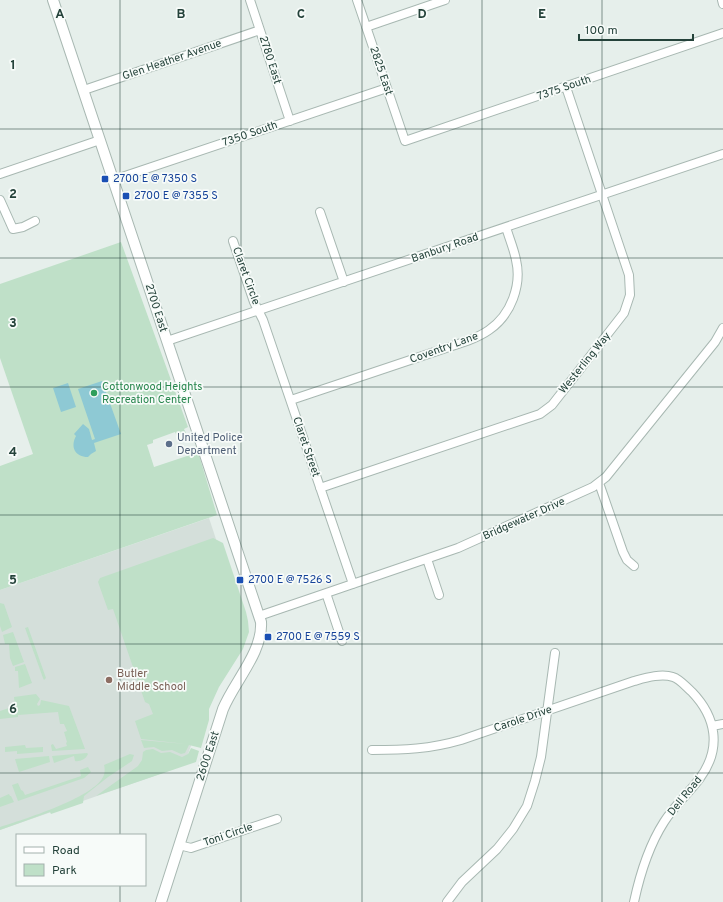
<svg xmlns="http://www.w3.org/2000/svg" width="723" height="902" font-family="Overpass,sans-serif">
	<style>
		.built { fill: #d4dfda }
		.green { fill: #bfe0c8 }
		.water { fill: #8ec9d4 }
		.lines { fill: none; stroke-linecap: round; stroke-linejoin: round }
		.minor-casing { stroke: #a8b8b2; stroke-width: 10 }
		.tertiary-casing { stroke: #a8b8b2; stroke-width: 12 }
		.minor { stroke: #fff; stroke-width: 8 }
		.tertiary { stroke: #fff; stroke-width: 10 }
		.grid { fill: none; stroke: #24423a; stroke-width: 1; stroke-opacity: 0.55 }
		.transit-dot { fill: #1a4fb4; stroke: #f7fbf9; stroke-width: 1.5 }
		.leisure-dot { fill: #2e9e5b; stroke: #f7fbf9; stroke-width: 1.5 }
		.service-dot { fill: #5c6f8a; stroke: #f7fbf9; stroke-width: 1.5 }
		.education-dot { fill: #8d6e63; stroke: #f7fbf9; stroke-width: 1.5 }
		.labels { text-anchor: middle; dominant-baseline: central; stroke-width: 3.5; stroke-linejoin: round; paint-order: stroke }
		.street-label { font-size: 11px; fill: #24423a; stroke: #f7fbf9 }
		.transit-label { font-size: 11px; fill: #164399; stroke: #f7fbf9; text-anchor: start }
		.leisure-label { font-size: 11px; fill: #27864d; stroke: #f7fbf9; text-anchor: start }
		.service-label { font-size: 11px; fill: #4e5e75; stroke: #f7fbf9; text-anchor: start }
		.education-label { font-size: 11px; fill: #785e54; stroke: #f7fbf9; text-anchor: start }
		.grid-label { font-size: 13px; text-anchor: middle; font-weight: bold; fill: #24423a; stroke: #f7fbf9; stroke-width: 3.5; stroke-linejoin: round; paint-order: stroke }
	</style>
	<rect width="100%" height="100%" fill="#e6efeb"/>
	<path class="built" d="M 209,518 L 247,633 L 204,710 L 188,754 L 180,766 L 174,769 L 0,830 L 0,590 Z"/>
	<path class="green" d="M 121,242 L 188,427 L 184,429 L 186,433 L 177,436 L 175,432 L 153,440 L 153,443 L 147,445 L 154,467 L 190,455 L 192,451 L 193,454 L 198,452 L 217,515 L 0,590 L 0,466 L 33,454 L 0,358 L 0,284 Z
		M 213,538 L 223,543 L 246,612 L 248,621 L 249,632 L 243,649 L 219,687 L 209,709 L 209,720 L 201,748 L 189,745 L 185,753 L 181,754 L 172,750 L 162,751 L 154,747 L 144,748 L 141,740 L 186,744 L 141,739 L 135,721 L 153,714 L 149,704 L 145,702 L 113,609 L 108,610 L 98,582 L 100,578 Z
		M 0,603 L 4,604 L 12,627 L 2,632 L 0,626 Z
		M 28,627 L 46,678 L 44,680 L 43,678 L 25,628 Z
		M 13,632 L 24,662 L 13,666 L 10,658 L 9,644 L 5,644 L 3,635 Z
		M 25,664 L 32,683 L 19,688 L 18,671 L 15,671 L 15,667 Z
		M 36,694 L 40,699 L 37,704 L 38,706 L 40,705 L 41,700 L 69,706 L 85,749 L 52,751 L 51,745 L 53,744 L 56,749 L 67,746 L 66,743 L 67,742 L 64,732 L 67,731 L 64,724 L 60,724 L 58,712 L 18,715 L 18,717 L 0,719 L 0,711 L 15,706 L 14,697 Z
		M 25,745 L 26,748 L 43,747 L 43,752 L 17,754 L 17,751 L 5,752 L 5,747 Z
		M 191,748 L 199,751 L 196,762 L 96,796 L 138,766 L 142,760 L 143,752 L 146,750 L 153,749 L 161,753 L 170,752 L 182,757 L 188,754 Z
		M 87,753 L 88,754 C 86,759 80,762 75,761 L 74,756 L 54,763 L 52,756 Z
		M 130,754 L 134,755 L 132,761 L 108,777 L 84,796 L 83,803 L 51,814 L 50,812 L 0,830 L 0,827 C 22,820 93,798 103,777 C 105,774 105,768 104,765 Z
		M 49,756 L 50,762 L 19,772 L 15,759 Z
		M 88,767 L 91,772 L 84,778 L 18,801 L 12,785 L 18,783 L 21,790 L 23,791 L 25,795 L 81,776 L 80,770 Z
		M 9,794 L 10,796 L 11,796 L 14,802 L 0,807 L 0,798 Z"/>
	<path class="water" d="M 102,381 L 121,434 L 94,443 L 96,451 L 91,454 L 88,457 C 75,457 70,447 76,436 L 74,434 L 83,424 L 89,429 L 92,440 L 95,439 L 78,389 Z
		M 68,383 L 76,407 L 61,412 L 53,388 Z"/>
	<g class="lines">
		<g class="minor-casing">
			<path id="minor" d="M 250,0 L 290,121
				M 357,0 L 405,141 L 723,33
				M 722,0 L 723,4
				M 366,27 L 445,0
				M 84,90 L 260,30
				M 0,174 L 100,140
				M 113,180 L 387,88
				M 0,200 L 13,229 L 23,227 L 35,221
				M 320,212 L 344,282
				M 233,241 L 254,302 L 263,320 L 353,584
				M 167,341 L 723,154
				M 291,400 L 467,341 C 475,338 482,335 489,330 C 511,315 522,285 516,260 C 514,249 509,238 506,227
				M 599,483 L 623,552 L 627,560 L 634,566
				M 320,488 L 540,414 L 552,405 L 624,313 L 630,295 L 629,275 L 566,87
				M 427,559 L 439,595
				M 326,593 L 342,641
				M 259,616 L 458,548 L 593,487 L 606,477 L 715,342 L 723,328
				M 712,726 L 723,724
				M 372,750 C 404,750 430,749 461,740 L 634,681 C 645,678 661,673 673,677 C 680,679 686,687 692,692 C 716,717 722,748 700,778 C 689,793 674,806 664,822 C 648,847 640,874 634,902
				M 179,845 L 191,848 L 277,819
				M 447,902 L 462,882 L 497,849 L 513,829 L 527,806 L 535,781 L 541,757 L 555,653"/>
		</g>
		<g class="tertiary-casing">
			<path id="tertiary" d="M 53,0 L 261,622 C 263,652 234,682 223,709 L 161,902"/>
		</g>
		<use href="#minor" class="minor"/>
		<use href="#tertiary" class="tertiary"/>
	</g>
	<path class="grid" d="M 120,0 L 120,835M 241,0 L 241,902M 362,0 L 362,902M 482,0 L 482,902M 602,0 L 602,902M 0,129 L 723,129M 0,258 L 723,258M 0,387 L 723,387M 0,515 L 723,515M 0,644 L 723,644M 0,773 L 723,773M 120,885 L 120,902"/>
	<g class="transit-dot">
		<rect x="101" y="175" width="8" height="8" rx="2"/>
		<rect x="122" y="192" width="8" height="8" rx="2"/>
		<rect x="236" y="576" width="8" height="8" rx="2"/>
		<rect x="264" y="633" width="8" height="8" rx="2"/>
	</g>
	<circle class="leisure-dot" cx="94" cy="393" r="4"/>
	<circle class="service-dot" cx="169" cy="444" r="4"/>
	<circle class="education-dot" cx="109" cy="680" r="4"/>
	<g class="labels">
		<g class="street-label">
			<text transform="translate(172 60) rotate(-19)">Glen Heather Avenue</text>
			<text transform="translate(270 60) rotate(72)">2780 East</text>
			<text transform="translate(381 71) rotate(71)">2825 East</text>
			<text transform="translate(564 88) rotate(-19)">7375 South</text>
			<text transform="translate(250 134) rotate(-19)">7350 South</text>
			<text transform="translate(445 248) rotate(-19)">Banbury Road</text>
			<text transform="translate(246 276) rotate(70)">Claret Circle</text>
			<text transform="translate(156 308) rotate(72)">2700 East</text>
			<text transform="translate(444 348) rotate(-20)">Coventry Lane</text>
			<text transform="translate(585 363) rotate(-51)">Westerling Way</text>
			<text transform="translate(306 447) rotate(71)">Claret Street</text>
			<text transform="translate(524 519) rotate(-24)">Bridgewater Drive</text>
			<text transform="translate(523 719) rotate(-19)">Carole Drive</text>
			<text transform="translate(208 756) rotate(-72)">2600 East</text>
			<text transform="translate(685 796) rotate(-51)">Dell Road</text>
			<text transform="translate(228 835) rotate(-19)">Toni Circle</text>
		</g>
		<g class="transit-label">
			<text x="113" y="179">2700 E @ 7350 S</text>
			<text x="134" y="196">2700 E @ 7355 S</text>
			<text x="248" y="580">2700 E @ 7526 S</text>
			<text x="276" y="637">2700 E @ 7559 S</text>
		</g>
		<g class="leisure-label">
			<text x="102" y="387">Cottonwood Heights<tspan x="102" dy="13">Recreation Center</tspan></text>
		</g>
		<g class="service-label">
			<text x="177" y="438">United Police<tspan x="177" dy="13">Department</tspan></text>
		</g>
		<g class="education-label">
			<text x="117" y="674">Butler<tspan x="117" dy="13">Middle School</tspan></text>
		</g>
	</g>
	<g class="grid-label">
		<text x="60" y="18">A</text>
		<text x="181" y="18">B</text>
		<text x="301" y="18">C</text>
		<text x="422" y="18">D</text>
		<text x="542" y="18">E</text>
		<text x="13" y="69">1</text>
		<text x="13" y="198">2</text>
		<text x="13" y="327">3</text>
		<text x="13" y="456">4</text>
		<text x="13" y="584">5</text>
		<text x="13" y="713">6</text>
	</g>
	<rect x="16" y="834" width="130" height="52" fill="#f7fbf9" stroke="#a3b1ad"/>
	<rect x="24" y="847" width="20" height="6" fill="#ffffff" stroke="#a3b1ad"/>
	<text x="52" y="854" font-size="12" fill="#24423a">Road</text>
	<rect x="24" y="864" width="20" height="12" fill="#bfe0c8" stroke="#a3b1ad"/>
	<text x="52" y="874" font-size="12" fill="#24423a">Park</text>
	<path d="M579 34v6h114v-6" fill="none" stroke="#24423a" stroke-width="2"/>
	<text x="585" y="34" font-size="12" fill="#24423a" stroke="#f7fbf9" stroke-width="3" paint-order="stroke">100 m</text>
</svg>
